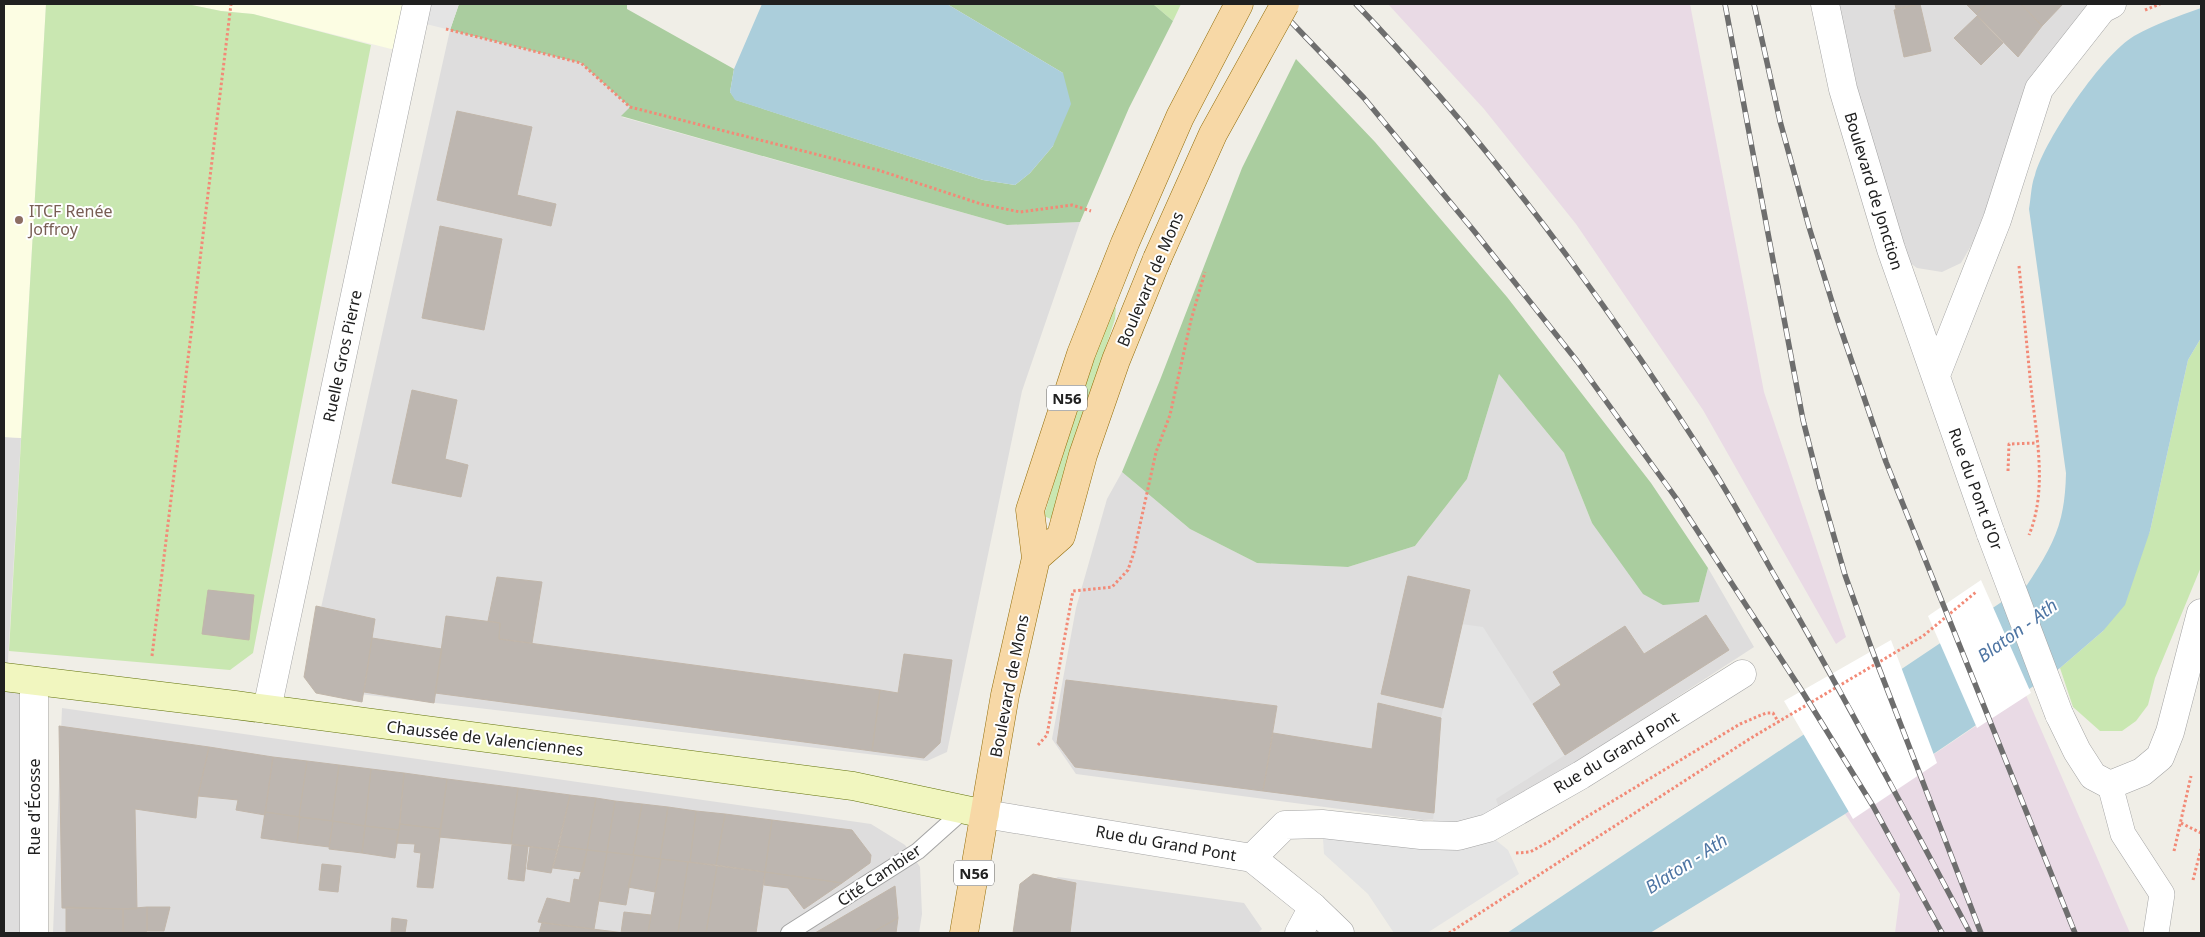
<svg xmlns="http://www.w3.org/2000/svg" width="2205" height="937" font-family="'Noto Sans',sans-serif">
	<style>
		.residential { fill: #dedddd }
		.industrial { fill: #e9dae5 }
		.education { fill: #fcfde3 }
		.grass { fill: #c9e7b1 }
		.forest { fill: #aacd9f }
		.parking { fill: #e4e4e4 }
		.water { fill: #abcedb }
		.pier { fill: #fff }
		.building { fill: #bdb6b0; stroke: #c1b6aa }
		.lines { fill: none; stroke-linecap: round; stroke-linejoin: round }
		.service-casing { stroke: #a4a4a4; stroke-width: 18 }
		.pedestrian-casing { stroke: #a4a4a4; stroke-width: 26 }
		.minor-casing { stroke: #a4a4a4; stroke-width: 29 }
		.tertiary-casing { stroke: #a4a4a4; stroke-width: 29 }
		.secondary-casing { stroke: #63730c; stroke-width: 29 }
		.primary-casing { stroke: #936d09; stroke-width: 29 }
		.path { stroke: #f28a77; stroke-width: 3; stroke-dasharray: 2.5 2.5; stroke-linecap: butt }
		.service { stroke: #fff; stroke-width: 16 }
		.pedestrian { stroke: #fff; stroke-width: 25 }
		.minor { stroke: #fff; stroke-width: 28 }
		.tertiary { stroke: #fff; stroke-width: 28 }
		.secondary { stroke: #f1f6bf; stroke-width: 28 }
		.primary { stroke: #f7d8a6; stroke-width: 28 }
		.rail-casing { stroke: #6e6e6e; stroke-width: 5.5 }
		.rail { stroke: #fff; stroke-width: 4; stroke-dasharray: 11; stroke-linecap: butt }
		.minor-bridge-casing { stroke: #a4a4a4; stroke-width: 29; stroke-linecap: butt }
		.primary-bridge-casing { stroke: #936d09; stroke-width: 29; stroke-linecap: butt }
		.minor-bridge { stroke: #fff; stroke-width: 28 }
		.primary-bridge { stroke: #f7d8a6; stroke-width: 28 }
		.education-dot { fill: #8d6e63; stroke: #fff; stroke-width: 2 }
		.labels { text-anchor: middle; dominant-baseline: central; stroke-width: 4; stroke-linejoin: round; paint-order: stroke }
		.shield { fill: #fff; stroke: #636363; stroke-width: 1 }
		.shield-label { font-size: 15px; font-weight: bold; fill: #202020 }
		.street-label { font-size: 16px; fill: #202020; stroke: #fff }
		.education-label { font-size: 16px; fill: #785e54; stroke: #fff; text-anchor: start }
		.water-label { font-size: 18px; font-style: italic; fill: #4e75a3; stroke: #fff }
	</style>
	<rect width="100%" height="100%" fill="#f0eee7"/>
	<path class="residential" d="M 1825,4 L 2096,4 L 1982,227 L 1961,263 L 1942,272 L 1917,268 L 1891,249 Z
		M 450,30 L 581,63 L 630,107 L 622,117 L 1007,225 L 1080,222 L 1022,391 L 947,752 L 927,761 L 317,689 L 306,675 Z
		M 1499,374 L 1564,453 L 1592,523 L 1699,602 L 1708,568 L 1754,647 L 1551,779 L 1485,817 L 1423,820 L 1076,774 L 1052,739 L 1076,608 L 1107,499 L 1122,472 L 1190,529 L 1257,563 L 1348,567 L 1415,546 L 1467,479 Z
		M 4,437 L 21,438 L 7,677 L 34,681 L 34,933 L 4,933 Z
		M 62,708 L 871,824 L 905,845 L 920,867 L 922,914 L 919,933 L 53,933 Z
		M 1058,877 L 1244,903 L 1262,929 L 1258,933 L 1015,933 L 1027,897 Z"/>
	<path class="industrial" d="M 1388,4 L 1690,4 L 1764,392 L 1846,637 L 1836,644 L 1703,410 L 1576,224 L 1484,109 Z
		M 2025,693 L 2130,933 L 1895,933 L 1900,894 L 1845,814 Z"/>
	<path class="education" d="M 4,4 L 46,4 L 21,438 L 4,437 Z
		M 187,4 L 417,4 L 407,53 L 253,14 L 221,11 Z"/>
	<path class="grass" d="M 46,4 L 187,4 L 221,11 L 253,14 L 371,45 L 253,653 L 230,670 L 9,651 Z
		M 1153,4 L 1181,4 L 1173,21 Z
		M 1116,307 L 1115,319 L 1084,413 L 1053,520 L 1044,516 L 1076,408 L 1110,314 Z
		M 2201,338 L 2201,567 L 2155,678 L 2148,705 L 2136,721 L 2122,731 L 2100,731 L 2073,707 L 2060,668 L 2103,631 L 2150,531 L 2188,360 Z"/>
	<path class="forest" d="M 459,4 L 627,4 L 627,9 L 734,69 L 730,92 L 736,100 L 983,180 L 1015,185 L 1030,173 L 1053,146 L 1063,73 L 947,4 L 1153,4 L 1173,21 L 1129,108 L 1080,222 L 1007,225 L 621,116 L 630,107 L 581,63 L 450,30 Z
		M 1296,59 L 1375,142 L 1507,297 L 1651,483 L 1708,568 L 1699,602 L 1663,605 L 1643,594 L 1592,523 L 1564,453 L 1499,374 L 1467,479 L 1415,546 L 1348,567 L 1257,563 L 1190,529 L 1122,472 L 1160,380 L 1242,168 Z"/>
	<path class="parking" d="M 419,4 L 459,4 L 450,30 L 414,21 Z
		M 1462,624 L 1483,627 L 1565,755 L 1496,799 L 1502,818 L 1488,828 L 1497,841 L 1508,850 L 1519,874 L 1427,933 L 1394,933 L 1368,894 L 1324,854 L 1322,824 L 1432,835 L 1441,718 Z"/>
	<path class="water" d="M 762,4 L 947,4 L 1063,73 L 1071,104 L 1053,146 L 1030,173 L 1015,185 L 983,180 L 735,100 L 730,92 L 734,69 Z
		M 2201,8 L 2201,338 L 2188,360 L 2150,531 L 2125,605 L 2103,631 L 2060,668 L 1845,814 L 1650,933 L 1507,933 L 2027,585 C 2054,544 2065,523 2066,473 L 2029,209 C 2031,198 2031,185 2035,175 C 2045,139 2103,54 2134,36 C 2155,24 2179,16 2201,8 Z"/>
	<path class="pier" d="M 1981,580 L 2031,693 L 1977,728 L 1928,616 Z
		M 1891,640 L 1937,763 L 1853,819 L 1784,701 Z"/>
	<path class="building" d="M 1895,4 L 1919,4 L 1896,9 Z
		M 1919,4 L 1920,4 L 1931,51 L 1904,57 L 1894,10 Z
		M 1966,4 L 1987,4 L 1976,14 Z
		M 1987,4 L 2021,4 L 2042,26 L 2018,57 L 1976,14 Z
		M 2021,4 L 2063,4 L 2042,26 Z
		M 1977,16 L 2003,43 L 1981,65 L 1954,38 Z
		M 457,111 L 532,127 L 517,195 L 556,204 L 551,226 L 437,200 Z
		M 440,226 L 502,239 L 484,330 L 422,318 Z
		M 412,390 L 457,400 L 445,459 L 468,465 L 461,497 L 392,483 Z
		M 1408,576 L 1470,590 L 1443,708 L 1381,694 Z
		M 497,577 L 542,582 L 532,643 L 499,639 L 500,623 L 488,621 Z
		M 208,590 L 254,595 L 249,640 L 202,634 Z
		M 316,606 L 375,619 L 362,702 L 316,693 L 304,677 Z
		M 1706,615 L 1729,650 L 1565,755 L 1533,704 L 1561,685 L 1553,672 L 1625,626 L 1644,654 Z
		M 446,616 L 500,623 L 499,639 L 880,690 L 872,751 L 435,693 Z
		M 372,638 L 442,649 L 434,703 L 364,692 Z
		M 904,654 L 952,660 L 940,743 L 924,758 L 872,751 L 880,690 L 898,693 Z
		M 1066,680 L 1277,706 L 1263,791 L 1075,767 L 1057,743 Z
		M 1378,703 L 1441,718 L 1434,813 L 1263,791 L 1273,733 L 1372,749 Z
		M 59,726 L 209,747 L 198,796 L 196,818 L 135,809 L 137,909 L 62,908 Z
		M 209,747 L 273,757 L 265,815 L 236,810 L 238,800 L 198,796 Z
		M 273,757 L 307,761 L 299,817 L 265,812 Z
		M 307,761 L 339,765 L 332,821 L 299,817 Z
		M 339,765 L 371,769 L 365,826 L 332,821 Z
		M 371,769 L 404,773 L 399,830 L 365,826 Z
		M 404,773 L 447,779 L 441,829 L 400,824 Z
		M 447,779 L 518,788 L 511,844 L 439,837 Z
		M 518,788 L 570,795 L 557,850 L 511,844 Z
		M 570,795 L 596,798 L 587,850 L 559,846 Z
		M 596,798 L 615,801 L 607,852 L 587,850 Z
		M 615,801 L 642,804 L 633,855 L 607,852 Z
		M 642,804 L 668,807 L 660,859 L 633,855 Z
		M 668,807 L 696,811 L 690,862 L 660,859 Z
		M 696,811 L 725,814 L 716,865 L 690,862 Z
		M 265,812 L 300,817 L 297,843 L 261,838 Z
		M 725,814 L 772,820 L 765,872 L 716,865 Z
		M 300,817 L 333,821 L 329,847 L 297,843 Z
		M 772,820 L 852,830 L 871,855 L 870,863 L 842,883 L 765,872 Z
		M 333,821 L 365,826 L 362,853 L 329,849 Z
		M 400,824 L 441,829 L 433,888 L 417,887 L 421,853 L 414,852 L 415,844 L 396,843 Z
		M 365,826 L 399,830 L 395,858 L 362,853 Z
		M 512,845 L 528,846 L 524,881 L 508,879 Z
		M 559,846 L 587,850 L 583,872 L 553,868 Z
		M 530,847 L 557,850 L 551,873 L 527,869 Z
		M 587,850 L 607,852 L 594,929 L 538,922 L 547,898 L 570,903 L 574,879 L 579,880 Z
		M 607,852 L 635,855 L 626,905 L 599,901 Z
		M 635,855 L 661,859 L 655,892 L 628,887 Z
		M 661,859 L 688,862 L 678,933 L 648,933 Z
		M 688,862 L 717,866 L 706,933 L 678,933 Z
		M 322,864 L 341,866 L 338,892 L 319,890 Z
		M 717,866 L 765,872 L 756,933 L 706,933 Z
		M 765,872 L 842,883 L 804,909 L 788,888 L 764,885 Z
		M 1033,874 L 1076,883 L 1070,933 L 1013,933 L 1020,884 Z
		M 895,886 L 898,918 L 871,933 L 815,933 Z
		M 66,907 L 123,909 L 123,933 L 66,933 Z
		M 147,907 L 147,931 L 144,933 L 123,932 L 123,909 Z
		M 147,907 L 170,907 L 164,931 L 147,931 Z
		M 624,912 L 651,915 L 648,933 L 621,933 Z
		M 392,918 L 407,920 L 405,933 L 391,932 Z
		M 898,918 L 896,933 L 871,933 Z
		M 542,923 L 543,923 L 625,933 L 539,933 Z"/>
	<g class="lines">
		<g class="service-casing">
			<path id="service" d="M 789,933 L 918,851 L 965,809"/>
		</g>
		<g class="pedestrian-casing">
			<path id="pedestrian" d="M 2110,785 L 2123,834 L 2162,894 L 2156,933"/>
		</g>
		<g class="minor-casing">
			<path id="minor" d="M 1825,4 L 1843,89 L 1891,249 L 1991,534
				M 1936,375 L 1997,220 L 2039,89 L 2102,9 L 2112,4
				M 34,681 L 34,933
				M 267,709 L 417,4
				M 2059,714 L 2077,751 L 2093,776 L 2110,785 L 2142,772 L 2160,757 L 2170,732 L 2201,613
				M 1252,858 L 1285,825 L 1322,824 L 1421,835 L 1458,836 L 1488,828 L 1581,775 L 1742,674
				M 1299,933 L 1313,907"/>
		</g>
		<g class="tertiary-casing">
			<path id="tertiary" d="M 985,814 L 1252,858 L 1313,907 L 1340,933"/>
		</g>
		<g class="secondary-casing">
			<path id="secondary" d="M 4,677 L 235,705 L 853,786 L 985,814"/>
		</g>
		<g class="primary-casing">
			<path id="primary" d="M 1036,558 L 1061,536 L 1083,455 L 1116,360 L 1157,259
				M 964,933 L 1005,695 L 1036,558 L 1030,510 L 1081,354 L 1125,243 L 1180,117 L 1239,4"/>
		</g>
		<path class="path" d="M 2145,10 L 2160,4
			M 446,29 L 581,63 L 630,107 L 878,170 L 981,204 L 1020,212 L 1072,205 L 1091,211
			M 2019,266 C 2023,306 2027,347 2031,387 C 2036,434 2048,489 2029,535
			M 2008,471 L 2009,444 L 2037,443
			M 152,656 L 231,4
			M 1038,745 L 1047,735 L 1073,591 L 1112,587 L 1128,570 L 1134,552 L 1156,452 L 1170,415 L 1191,320 L 1205,272
			M 2181,823 L 2201,833
			M 2174,851 L 2191,776
			M 1516,853 L 1530,852 L 1552,840 L 1583,819 L 1740,724 L 1766,713 L 1773,713 L 1779,723
			M 2193,880 L 2201,849
			M 1449,933 L 1751,738 L 1923,636 L 1976,592"/>
		<use href="#service" class="service"/>
		<use href="#pedestrian" class="pedestrian"/>
		<use href="#minor" class="minor"/>
		<use href="#tertiary" class="tertiary"/>
		<use href="#secondary" class="secondary"/>
		<use href="#primary" class="primary"/>
		<g class="rail-casing">
			<path id="rail" d="M 1274,4 L 1364,98 L 1474,231 L 1577,361 L 1676,498 L 1802,691 L 1873,806 L 1942,933
				M 1356,4 C 1492,146 1609,305 1714,471 C 1735,505 1754,539 1773,573 C 1842,692 1906,812 1970,933
				M 1725,4 L 1803,420 L 1821,491 L 1845,575 L 1872,650 L 1981,933
				M 1754,4 L 1780,121 L 1809,227 L 1837,318 L 1886,462 L 2075,933"/>
		</g>
		<use href="#rail" class="rail"/>
		<g class="minor-bridge-casing">
			<path id="minor-bridge" d="M 1991,534 L 2059,714"/>
		</g>
		<g class="primary-bridge-casing">
			<path id="primary-bridge" d="M 1157,259 L 1213,134 L 1285,4"/>
		</g>
		<use href="#minor-bridge" class="minor-bridge"/>
		<use href="#primary-bridge" class="primary-bridge"/>
	</g>
	<circle class="education-dot" cx="19" cy="220" r="5"/>
	<g class="labels">
		<g class="shield">
			<rect x="1047" y="385.5" width="40" height="25" rx="4"/>
			<rect x="954" y="860.5" width="40" height="25" rx="4"/>
		</g>
		<g class="shield-label">
			<text x="1067" y="398">N56</text>
			<text x="974" y="873">N56</text>
		</g>
		<g class="street-label">
			<text transform="translate(1874 191) rotate(73)">Boulevard de Jonction</text>
			<text transform="translate(1150 279) rotate(-67)">Boulevard de Mons</text>
			<text transform="translate(342 356) rotate(-78)">Ruelle Gros Pierre</text>
			<text transform="translate(1976 489) rotate(70)">Rue du Pont d'Or</text>
			<text transform="translate(1009 686) rotate(-79)">Boulevard de Mons</text>
			<text transform="translate(485 738) rotate(7)">Chaussée de Valenciennes</text>
			<text transform="translate(1616 752) rotate(-31)">Rue du Grand Pont</text>
			<text transform="translate(34 807) rotate(-90)">Rue d'Écosse</text>
			<text transform="translate(1166 843) rotate(10)">Rue du Grand Pont</text>
			<text transform="translate(879 875) rotate(-34)">Cité Cambier</text>
		</g>
		<g class="education-label">
			<text x="29" y="211">ITCF Renée<tspan x="29" dy="18">Joffroy</tspan></text>
		</g>
		<g class="water-label">
			<text transform="translate(2017 630) rotate(-36)">Blaton - Ath</text>
			<text transform="translate(1686 863) rotate(-33)">Blaton - Ath</text>
		</g>
	</g>
	<rect width="2205" height="937" fill="none" stroke="#202020" stroke-width="10"/>
</svg>
